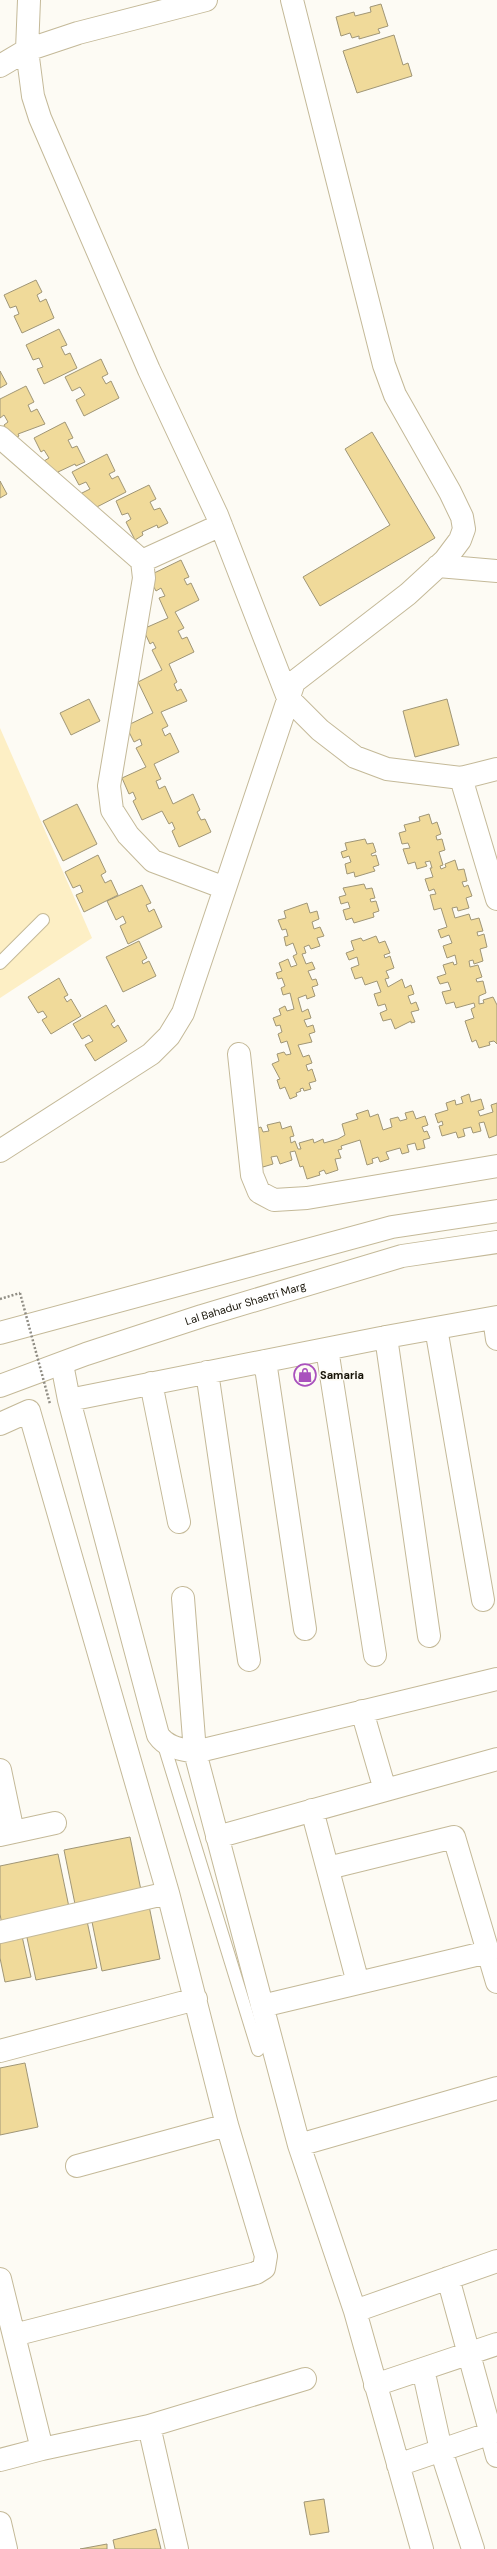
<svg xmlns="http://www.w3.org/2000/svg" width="497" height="2549" font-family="'DM Sans',sans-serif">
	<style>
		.built { fill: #fdefc5 }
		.building { fill: #f0da9a; stroke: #a09676 }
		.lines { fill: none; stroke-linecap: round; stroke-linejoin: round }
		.lane-casing { stroke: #c4b998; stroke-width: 14 }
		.street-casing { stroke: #c4b998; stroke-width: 24 }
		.secondary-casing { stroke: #c4b998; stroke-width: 24 }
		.primary-casing { stroke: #c4b998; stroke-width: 24 }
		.path { stroke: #8f8c83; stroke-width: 2.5; stroke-dasharray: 2 2; stroke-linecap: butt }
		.lane { stroke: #fff; stroke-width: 12 }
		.street { stroke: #fff; stroke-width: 22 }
		.secondary { stroke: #fff; stroke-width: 22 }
		.primary { stroke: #fff; stroke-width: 22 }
		.path-bridge { stroke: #8f8c83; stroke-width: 2.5; stroke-dasharray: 2 2; stroke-linecap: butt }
		.labels { text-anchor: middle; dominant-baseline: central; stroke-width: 3; stroke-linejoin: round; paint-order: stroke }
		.street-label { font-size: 11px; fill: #171307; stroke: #fdfbf4 }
		.poi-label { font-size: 11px; font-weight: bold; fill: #171307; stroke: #fdfbf4; text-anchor: start }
	</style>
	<rect width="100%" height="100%" fill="#fdfbf4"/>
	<path class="built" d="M 0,728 L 92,938 L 0,998 Z"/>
	<path class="building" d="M 381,4 L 388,26 L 378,29 L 380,33 L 359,39 L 359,36 L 352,38 L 350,33 L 341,36 L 336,17 L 354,12 L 355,16 L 371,12 L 370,7 Z
		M 394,35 L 403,65 L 408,63 L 412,76 L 357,93 L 343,51 Z
		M 36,280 L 42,292 L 37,295 L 40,302 L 46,299 L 54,318 L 22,333 L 14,316 L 19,314 L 16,306 L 10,308 L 4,295 Z
		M 59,329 L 67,345 L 61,347 L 65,355 L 70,353 L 77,368 L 44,384 L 37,369 L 43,367 L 39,358 L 33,360 L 26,345 Z
		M 101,359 L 108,374 L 102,377 L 106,384 L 111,381 L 119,398 L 84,416 L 76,400 L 85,395 L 80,387 L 72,391 L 65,377 Z
		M 0,371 L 7,384 L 0,388 Z
		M 26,386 L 34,402 L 28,405 L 31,412 L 37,409 L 45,424 L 18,434 L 19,436 L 11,440 L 4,425 L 8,422 L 4,415 L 0,418 L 0,399 Z
		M 65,422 L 73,438 L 68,440 L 72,448 L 77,446 L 85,462 L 76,466 L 75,464 L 58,472 L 60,474 L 53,478 L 44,461 L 49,458 L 44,450 L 41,452 L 34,438 Z
		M 372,432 L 435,538 L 320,606 L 303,577 L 390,525 L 345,449 Z
		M 107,454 L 115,471 L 109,474 L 112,479 L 118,476 L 126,492 L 91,510 L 82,493 L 90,489 L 86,482 L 79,485 L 72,472 Z
		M 0,481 L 7,494 L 0,498 Z
		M 149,485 L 156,499 L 150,502 L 154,510 L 160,508 L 168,523 L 158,528 L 157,525 L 142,532 L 143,535 L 135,540 L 126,522 L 131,519 L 128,513 L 122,515 L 116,501 Z
		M 181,560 L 189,577 L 184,579 L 187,585 L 191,583 L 199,600 L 175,612 L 184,628 L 178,631 L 182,639 L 187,637 L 194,652 L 169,664 L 177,682 L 174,684 L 177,691 L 181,689 L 187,701 L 161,712 L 168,726 L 162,729 L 165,736 L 170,733 L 179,752 L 154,764 L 161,779 L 156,781 L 159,789 L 165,786 L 173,804 L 193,794 L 200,810 L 197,812 L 201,820 L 205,819 L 211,832 L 179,847 L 172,831 L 175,829 L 172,822 L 169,824 L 162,811 L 142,820 L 133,801 L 136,799 L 133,792 L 129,794 L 122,778 L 146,767 L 136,748 L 142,745 L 140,739 L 134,742 L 126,726 L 153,713 L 138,682 L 162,670 L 152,650 L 156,648 L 153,642 L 150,644 L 143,629 L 168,618 L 159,598 L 165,596 L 161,588 L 156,591 L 148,576 Z
		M 89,699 L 100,721 L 71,735 L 60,713 Z
		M 447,699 L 459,745 L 415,757 L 403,711 Z
		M 77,804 L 97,844 L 63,861 L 43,821 Z
		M 429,814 L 432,824 L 437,822 L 441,834 L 436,836 L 437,840 L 442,839 L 445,850 L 439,852 L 443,865 L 440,866 L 441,869 L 446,867 L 445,864 L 455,860 L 458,870 L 464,869 L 467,881 L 462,882 L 464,887 L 468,885 L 472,896 L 466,898 L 469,908 L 458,911 L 457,907 L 452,908 L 455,918 L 469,914 L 471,920 L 479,918 L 483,931 L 477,932 L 478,936 L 484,934 L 487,947 L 480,949 L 483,961 L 474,964 L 473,960 L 469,961 L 470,967 L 478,965 L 482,977 L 476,979 L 477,982 L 483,981 L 486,993 L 479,996 L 479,1004 L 484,1003 L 483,1000 L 493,997 L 497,1005 L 497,1044 L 494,1041 L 489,1042 L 490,1045 L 479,1048 L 476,1040 L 472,1042 L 465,1021 L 474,1018 L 471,1009 L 475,1007 L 474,1003 L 456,1008 L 454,1002 L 446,1004 L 442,992 L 451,990 L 448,982 L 440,984 L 437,977 L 446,974 L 443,965 L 453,962 L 454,965 L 457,964 L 455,955 L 447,958 L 443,946 L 452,943 L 449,935 L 441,938 L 438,930 L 447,927 L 441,908 L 434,910 L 430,895 L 436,894 L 434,889 L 429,891 L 425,879 L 433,877 L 430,868 L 432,868 L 430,861 L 425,862 L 427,866 L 417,869 L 415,862 L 408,864 L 403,849 L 410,848 L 408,843 L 402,844 L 399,833 L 406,831 L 404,825 L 420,821 L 419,817 Z
		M 365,839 L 367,844 L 373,843 L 376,852 L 371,854 L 372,856 L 376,855 L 379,865 L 373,867 L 375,871 L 355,877 L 354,872 L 347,874 L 345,864 L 351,862 L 349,856 L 343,858 L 341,852 L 347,850 L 345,843 Z
		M 98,855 L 106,872 L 101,875 L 105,883 L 111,880 L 118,895 L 84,912 L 76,895 L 83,892 L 80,885 L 73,888 L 65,872 Z
		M 364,884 L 366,889 L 372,888 L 375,898 L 370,899 L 371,902 L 376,901 L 379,911 L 373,913 L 374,917 L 354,923 L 352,918 L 346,920 L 343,910 L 350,908 L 348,902 L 341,904 L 339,897 L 346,895 L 343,888 Z
		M 142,885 L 151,903 L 146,905 L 149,912 L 154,909 L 162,927 L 128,944 L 120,926 L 126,923 L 123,916 L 116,920 L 107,901 Z
		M 307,903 L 310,913 L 317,911 L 319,919 L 312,922 L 314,929 L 320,927 L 324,936 L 317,938 L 320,946 L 311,949 L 309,945 L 304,947 L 306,953 L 302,954 L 306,964 L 312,962 L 315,969 L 308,971 L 312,980 L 316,979 L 318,985 L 312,987 L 315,996 L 307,999 L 306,995 L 298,998 L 302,1012 L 308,1009 L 311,1018 L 304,1020 L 307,1027 L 313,1025 L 315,1032 L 309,1034 L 312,1042 L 298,1045 L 303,1057 L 309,1055 L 312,1063 L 306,1065 L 308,1071 L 312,1069 L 316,1081 L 309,1083 L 311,1089 L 304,1091 L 303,1088 L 300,1089 L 301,1091 L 296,1093 L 297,1096 L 290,1099 L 285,1087 L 280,1089 L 277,1080 L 280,1079 L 272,1064 L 279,1061 L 277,1054 L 284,1052 L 286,1055 L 291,1054 L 287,1041 L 281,1043 L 278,1034 L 282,1032 L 280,1025 L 276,1026 L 273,1018 L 281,1015 L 279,1009 L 285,1006 L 287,1011 L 294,1009 L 290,993 L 283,995 L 281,988 L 285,986 L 282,978 L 278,979 L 276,973 L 282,971 L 279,963 L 288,959 L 291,967 L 297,965 L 293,956 L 297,954 L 293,943 L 286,946 L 284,937 L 288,936 L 286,929 L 282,930 L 278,920 L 286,918 L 284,911 Z
		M 376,936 L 379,943 L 385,941 L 390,953 L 384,955 L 385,958 L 390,956 L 394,968 L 386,971 L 389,978 L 385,979 L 388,987 L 402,979 L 405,988 L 411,985 L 414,994 L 408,996 L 411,1004 L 416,1002 L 419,1010 L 411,1012 L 415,1022 L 411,1023 L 411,1021 L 395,1029 L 391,1019 L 383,1021 L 380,1013 L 387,1010 L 385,1004 L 378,1006 L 374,994 L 381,992 L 377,981 L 365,985 L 362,977 L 355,979 L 351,968 L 359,965 L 357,957 L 349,960 L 346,953 L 354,950 L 351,941 L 361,938 L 363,941 Z
		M 139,941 L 147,958 L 142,961 L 143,964 L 149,961 L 156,976 L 123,992 L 106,957 Z
		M 59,978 L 68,995 L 64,997 L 67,1002 L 71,999 L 81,1016 L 51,1034 L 42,1020 L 47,1017 L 43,1011 L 38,1013 L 28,997 Z
		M 106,1005 L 115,1021 L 111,1024 L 114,1028 L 118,1025 L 127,1041 L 95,1061 L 85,1045 L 93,1041 L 89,1035 L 82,1039 L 73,1024 Z
		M 469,1094 L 471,1102 L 481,1099 L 484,1109 L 478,1111 L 480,1116 L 493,1112 L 491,1105 L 497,1103 L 497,1135 L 489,1138 L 484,1122 L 479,1123 L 481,1131 L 473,1133 L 471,1127 L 463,1129 L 465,1136 L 458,1138 L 456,1132 L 442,1136 L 439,1126 L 443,1125 L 442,1121 L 438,1123 L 435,1114 L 448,1110 L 446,1103 L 455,1100 L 456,1105 L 463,1103 L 461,1097 Z
		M 368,1110 L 370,1117 L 378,1114 L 383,1130 L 392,1127 L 390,1119 L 398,1117 L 400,1121 L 407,1119 L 405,1113 L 413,1111 L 416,1119 L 425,1116 L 428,1125 L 422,1127 L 424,1132 L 427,1131 L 430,1138 L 423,1140 L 425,1148 L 417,1150 L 415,1143 L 407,1145 L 409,1152 L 402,1154 L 400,1148 L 386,1152 L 389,1159 L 380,1162 L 378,1157 L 372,1159 L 373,1163 L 367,1165 L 360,1140 L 341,1146 L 342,1149 L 338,1150 L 341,1158 L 335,1159 L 338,1170 L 326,1174 L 324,1170 L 319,1172 L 320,1175 L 307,1179 L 303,1166 L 300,1167 L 295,1151 L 290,1152 L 292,1160 L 280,1164 L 277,1156 L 271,1157 L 273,1164 L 263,1167 L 251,1130 L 261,1127 L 263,1132 L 269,1131 L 267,1125 L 280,1122 L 282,1129 L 291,1126 L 294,1136 L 290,1137 L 291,1143 L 295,1141 L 298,1149 L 301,1149 L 299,1143 L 313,1139 L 314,1143 L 323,1139 L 324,1143 L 338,1139 L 345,1135 L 342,1124 L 358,1119 L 356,1114 Z
		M 130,1837 L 142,1895 L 76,1909 L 64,1850 Z
		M 58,1854 L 70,1912 L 2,1925 L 0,1914 L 0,1866 Z
		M 148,1901 L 160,1959 L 102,1971 L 90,1912 Z
		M 87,1921 L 97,1968 L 36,1980 L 26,1933 Z
		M 22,1936 L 31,1977 L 5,1982 L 0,1958 L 0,1941 Z
		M 25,2063 L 38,2127 L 0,2135 L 0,2068 Z
		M 324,2499 L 329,2532 L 310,2535 L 304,2502 Z
		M 156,2529 L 161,2549 L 115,2549 L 113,2540 Z
		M 107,2544 L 107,2549 L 80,2549 Z"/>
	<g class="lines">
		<g class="lane-casing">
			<path id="lane" d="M 0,963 L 43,920
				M 163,1742 L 258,2050"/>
		</g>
		<g class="street-casing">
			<path id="street" d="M 206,0 L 78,33 L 27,50 L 33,96 L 40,118 L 149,370 L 217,515 L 288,698 L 320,730 L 355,757 L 387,769 L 461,778 L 497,769
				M 0,66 L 27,50 L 29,0
				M 0,437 L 142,561 L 144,578 L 109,786 L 112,810 L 128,835 L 153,861 L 225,888 L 183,1013 L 169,1036 L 151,1054 L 0,1151
				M 142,561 L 221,525
				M 438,566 L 497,571
				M 461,778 L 497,899
				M 225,888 L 294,682 L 408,594 L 445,560 L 460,540 L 464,529 L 462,517 L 450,492 L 395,395 L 384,365 L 292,0
				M 239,1054 L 252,1175 L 259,1192 L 274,1200 L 307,1198 L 497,1166
				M 494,1318 L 497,1339
				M 436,1328 L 483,1600
				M 386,1337 L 429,1636
				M 327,1349 L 375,1655
				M 265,1361 L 305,1629
				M 62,1364 L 69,1400 L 158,1735 C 167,1748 180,1749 195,1752 L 497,1679
				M 207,1372 L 249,1660
				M 151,1383 L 179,1522
				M 69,1400 L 386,1337 L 497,1317
				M 0,1424 L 29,1411 L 168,1893 L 227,2125 L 266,2256 L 264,2268 L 256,2273 L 14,2335
				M 183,1598 L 195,1752 L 299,2145 L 355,2311 L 422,2549
				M 362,1711 L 385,1790
				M 0,1770 L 13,1832
				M 312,1810 L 358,1983
				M 0,1835 L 55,1823
				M 217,1837 L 497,1759
				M 328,1868 L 454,1837 L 497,1982
				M 0,1932 L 168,1893
				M 262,2006 L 488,1952
				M 0,2051 L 196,1999
				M 299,2145 L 497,2088
				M 77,2166 L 227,2125
				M 448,2278 L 497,2456
				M 0,2279 L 42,2449 L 0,2460
				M 355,2311 L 497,2261
				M 423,2369 L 441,2450 L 473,2549
				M 375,2385 L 497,2344
				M 149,2426 L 177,2549
				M 42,2449 L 149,2426 L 305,2379
				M 398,2465 L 497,2431"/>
		</g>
		<g class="secondary-casing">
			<g id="secondary">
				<path d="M 0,1333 L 392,1227 L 497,1211"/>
				<path id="s1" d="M 0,1386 L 86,1354 L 202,1316 L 402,1256 L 497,1242"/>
			</g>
		</g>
		<g class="primary-casing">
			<path id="primary" d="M 0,2523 L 6,2549"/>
		</g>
		<path class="path" d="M 0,1299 L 20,1293"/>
		<use href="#lane" class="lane"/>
		<use href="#street" class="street"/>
		<use href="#secondary" class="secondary"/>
		<use href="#primary" class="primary"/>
		<path class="path-bridge" d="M 20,1293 L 50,1404"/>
	</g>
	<defs>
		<g id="shop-ring" transform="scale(1.15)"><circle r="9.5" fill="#fdfbf4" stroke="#a951bd" stroke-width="1.5"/><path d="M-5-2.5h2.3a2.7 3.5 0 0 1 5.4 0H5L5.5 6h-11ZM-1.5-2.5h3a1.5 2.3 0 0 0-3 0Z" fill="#a951bd"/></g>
	</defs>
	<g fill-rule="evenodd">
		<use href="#shop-ring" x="305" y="1375"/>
	</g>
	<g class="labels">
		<g class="street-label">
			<text stroke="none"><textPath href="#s1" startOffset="259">Lal Bahadur Shastri Marg</textPath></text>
		</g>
		<g class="poi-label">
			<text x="320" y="1375">Samaria</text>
		</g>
	</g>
</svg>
